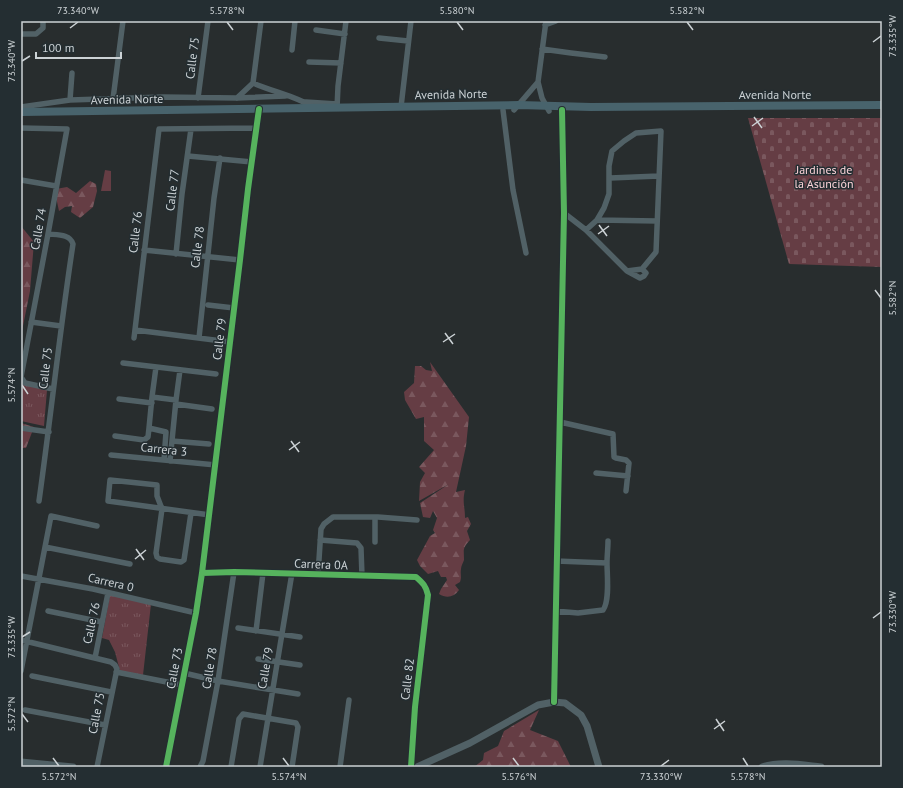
<svg xmlns="http://www.w3.org/2000/svg" width="903" height="788" font-family="'PT Sans',sans-serif">
	<style>
		.grass { fill: url(#grass-tufts) }
		.forest { fill: url(#forest-firs) }
		.cemetery { fill: url(#cemetery-stones) }
		.garden { fill: #653d44 }
		.lines { fill: none; stroke-linecap: round; stroke-linejoin: round }
		.minor { stroke: #516166; stroke-width: 5.5 }
		.tertiary { stroke: #516166; stroke-width: 7 }
		.primary { stroke: #48636c; stroke-width: 8 }
		.cycleway-casing { stroke: #242e32; stroke-width: 8 }
		.cycleway { stroke: #56b35d; stroke-width: 6 }
		.ticks { fill: none; stroke: #ccd2d5; stroke-width: 1.5 }
		.labels { text-anchor: middle; dominant-baseline: central; stroke-width: 3; stroke-linejoin: round; paint-order: stroke }
		.street-label { font-size: 12px; fill: #ccd2d5; stroke: #242e32 }
		.park-label { font-size: 12px; fill: #fbd2d7; stroke: #242e32 }
		.neatline { fill: none; stroke: #ccd2d5; stroke-width: 1.5 }
		.ticks-label { font-size: 10px; text-anchor: middle; fill: #ccd2d5 }
	</style>
	<defs>
		<pattern id="grass-tufts" width="24" height="20" patternUnits="userSpaceOnUse"><rect width="24" height="20" fill="#653d44"/><path d="M3 7l-1-3M5 7V3M7 7l1-3M15 17l-1-3M17 17v-4M19 17l1-3" fill="none" stroke="#7a585e"/></pattern>
		<pattern id="forest-firs" width="22" height="20" patternUnits="userSpaceOnUse"><rect width="22" height="20" fill="#653d44"/><path d="M5 1l3.5 6h-7zM16 11l3.5 6h-7z" fill="#7a585e"/></pattern>
		<pattern id="cemetery-stones" width="16" height="16" patternUnits="userSpaceOnUse"><rect width="16" height="16" fill="#653d44"/><path d="M2 7V4a2 2 0 0 1 4 0v3zM10 15v-3a2 2 0 0 1 4 0v3z" fill="#7a585e"/></pattern>
	</defs>
	<rect width="100%" height="100%" fill="#282d2e"/>
	<path class="grass" d="M 21,384 L 47,390 L 44,426 L 21,421 Z
		M 110,595 L 151,604 L 143,675 L 120,671 L 115,652 L 109,640 L 102,638 Z"/>
	<path class="forest" d="M 90,181 L 96,184 L 97,191 L 93,207 L 80,218 L 71,212 L 72,206 L 65,207 L 59,211 L 56,197 L 56,189 L 67,187 L 76,193 Z
		M 21,226 L 34,242 L 30,291 L 21,336 Z
		M 430,362 L 469,417 L 466,446 L 456,492 L 465,490 C 462,502 465,506 465,518 L 468,517 L 471,524 L 467,531 L 470,540 C 462,549 464,549 464,560 C 463,563 461,566 461,569 C 460,574 462,577 460,582 L 455,585 L 459,590 C 454,597 447,599 439,594 L 441,589 L 447,580 L 446,577 L 441,577 L 438,571 L 428,574 L 420,566 L 417,560 L 430,536 L 435,533 L 433,530 L 437,518 L 433,511 L 430,518 L 423,517 L 420,503 L 449,484 L 419,501 L 420,482 L 425,473 L 419,467 L 434,450 L 424,441 L 424,417 L 416,419 L 405,400 L 404,392 L 414,383 L 415,366 L 421,366 L 426,370 L 432,371 Z
		M 21,423 L 34,427 L 26,448 L 21,448 Z
		M 539,710 L 530,730 L 558,741 L 571,767 L 474,767 L 483,760 L 484,753 L 498,746 L 504,731 Z"/>
	<path class="cemetery" d="M 748,118 L 882,118 L 882,267 L 789,264 Z"/>
	<path class="garden" d="M 105,170 L 111,171 L 111,191 L 101,191 Z"/>
	<g class="lines">
		<path class="minor" d="M 546,21 L 538,82 L 542,98 L 549,111
			M 545,25 L 556,21
			M 316,30 L 345,34
			M 21,34 L 36,34 L 43,28 L 43,21
			M 379,38 L 408,41
			M 542,49 L 571,53 L 605,57
			M 292,50 L 295,21
			M 309,62 L 341,63
			M 253,83 C 273,92 296,96 313,107
			M 198,98 L 208,21
			M 237,98 L 253,83 L 261,21
			M 113,99 L 123,21
			M 70,100 L 72,73
			M 306,102 L 337,104
			M 21,107 L 70,100 L 163,97 L 237,98 L 285,96
			M 401,107 L 411,21
			M 337,108 L 338,86 L 346,21
			M 503,110 L 513,190 L 526,253
			M 514,110 L 538,82
			M 21,128 L 67,129 L 48,234 L 21,377 L 25,383 L 53,389
			M 188,156 L 252,162
			M 610,178 L 659,176
			M 21,180 L 56,186
			M 564,213 L 586,230 L 627,271 L 640,278 L 644,276 L 646,273 L 642,269 L 627,271
			M 597,220 L 657,221
			M 586,230 L 597,220 L 604,208 L 609,194 L 609,166 L 612,151 L 624,141 L 636,133 L 661,131 L 656,252 L 642,269
			M 144,250 L 240,260
			M 176,254 L 182,194 L 191,129
			M 208,305 L 234,308
			M 31,322 L 61,326
			M 135,330 L 230,342
			M 134,338 L 159,129 L 256,128
			M 199,338 L 214,198 L 220,158
			M 123,363 L 216,374
			M 152,397 L 156,367
			M 119,399 L 152,403
			M 176,400 L 180,370
			M 176,404 L 212,409
			M 560,422 L 613,434 L 614,457 L 616,458 L 626,460 L 629,463 L 626,491
			M 21,428 L 49,432
			M 115,436 L 144,440 L 148,437 L 149,428
			M 172,441 L 209,444
			M 111,455 L 216,465
			M 164,460 L 166,432 L 149,428 L 152,397 L 176,400 L 170,461
			M 596,473 L 628,476
			M 39,501 C 51,415 60,329 73,244 C 70,234 58,235 48,234
			M 191,513 L 184,560 L 181,562 L 160,559 L 157,557 L 156,553 L 162,509 L 157,496 L 157,485 L 110,480 L 108,501 L 210,515
			M 320,540 L 357,543 L 361,548 L 362,576
			M 375,542 L 375,517
			M 45,547 L 130,564
			M 556,561 L 607,563
			M 202,573 L 234,572 L 416,577 C 423,583 426,586 428,595 L 415,707 L 411,767
			M 318,575 L 321,529 L 324,524 L 333,517 L 378,517 L 417,520
			M 21,576 L 93,589 L 196,613
			M 48,611 L 102,622
			M 555,611 L 578,613 L 603,610 C 610,601 607,575 607,563 C 607,556 608,548 608,541
			M 238,628 L 300,637
			M 256,631 L 263,573
			M 21,640 L 111,662 L 115,665 L 117,669 L 97,767
			M 95,658 L 108,593
			M 258,659 L 300,665
			M 21,671 L 51,516 L 97,526
			M 116,672 L 182,685
			M 184,673 L 218,681 L 298,694
			M 32,676 L 111,692
			M 554,702 L 564,213 L 562,110
			M 25,710 L 105,725
			M 166,767 L 196,613 L 202,573 L 240,260 L 248,189 L 259,109
			M 200,767 L 203,761 L 218,681 L 234,572
			M 231,767 L 239,719 L 243,714 L 296,723 L 298,727 L 292,767
			M 260,767 L 292,573
			M 340,767 L 349,700"/>
		<path class="tertiary" d="M 21,762 L 73,767
			M 417,767 L 470,743 L 538,705 L 554,702 L 565,703 L 581,715 L 587,726 L 599,767
			M 762,767 C 781,761 802,765 821,767"/>
		<path class="primary" d="M 21,112 L 519,105 L 591,107 L 882,105"/>
		<g class="cycleway-casing">
			<path id="cycleway" d="M 202,573 L 234,572 L 416,577 C 423,583 426,586 428,595 L 415,707 L 411,767
				M 554,702 L 564,213 L 562,110
				M 166,767 L 196,613 L 202,573 L 240,260 L 248,189 L 259,109"/>
		</g>
		<use href="#cycleway" class="cycleway"/>
	</g>
	<path class="ticks" d="M 227,22 L 233,30M 457,22 L 463,30M 687,22 L 693,30M 70,28 L 78,22M 873,42 L 881,36M 22,61 L 30,56M 754,117 L 762,128M 752,126 L 763,118M 599,225 L 607,236M 598,234 L 609,226M 875,290 L 881,298M 445,333 L 453,344M 443,342 L 455,334M 22,385 L 28,394M 291,441 L 299,452M 289,450 L 300,442M 136,549 L 144,560M 135,559 L 146,550M 873,618 L 881,612M 22,637 L 30,632M 22,714 L 28,722M 716,719 L 724,731M 714,729 L 725,721M 53,758 L 59,766M 283,758 L 289,766M 513,758 L 519,766M 743,758 L 748,766M 661,766 L 669,760"/>
	<g class="labels">
		<g class="street-label">
			<text transform="translate(192 58) rotate(-83)">Calle 75</text>
			<text transform="translate(451 94) rotate(-1)">Avenida Norte</text>
			<text x="775" y="94">Avenida Norte</text>
			<text transform="translate(127 99) rotate(-1)">Avenida Norte</text>
			<text transform="translate(172 190) rotate(-83)">Calle 77</text>
			<text transform="translate(38 229) rotate(-80)">Calle 74</text>
			<text transform="translate(135 232) rotate(-83)">Calle 76</text>
			<text transform="translate(197 247) rotate(-83)">Calle 78</text>
			<text transform="translate(219 339) rotate(-83)">Calle 79</text>
			<text transform="translate(45 368) rotate(-83)">Calle 75</text>
			<text transform="translate(164 449) rotate(6)">Carrera 3</text>
			<text transform="translate(321 564) rotate(2)">Carrera 0A</text>
			<text transform="translate(111 582) rotate(13)">Carrera 0</text>
			<text transform="translate(91 623) rotate(-78)">Calle 76</text>
			<text transform="translate(174 668) rotate(-79)">Calle 73</text>
			<text transform="translate(209 668) rotate(-81)">Calle 78</text>
			<text transform="translate(265 668) rotate(-80)">Calle 79</text>
			<text transform="translate(407 679) rotate(-83)">Calle 82</text>
			<text transform="translate(96 713) rotate(-79)">Calle 75</text>
		</g>
		<g class="park-label">
			<text x="824" y="169">Jardines de<tspan x="824" dy="14">la Asunción</tspan></text>
		</g>
	</g>
	<rect width="903" height="788" fill="none" stroke="#242e32" stroke-width="44"/>
	<path d="M36 52v6h85v-6" fill="none" stroke="#ccd2d5" stroke-width="2"/>
	<text x="42" y="52" font-size="12" fill="#ccd2d5" stroke="#242e32" stroke-width="3" paint-order="stroke">100 m</text>
	<rect x="22" y="22" width="859" height="744" class="neatline"/>
	<g class="ticks-label">
		<text x="78" y="14">73.340°W</text>
		<text x="227" y="14">5.578°N</text>
		<text x="457" y="14">5.580°N</text>
		<text x="687" y="14">5.582°N</text>
		<text transform="translate(892 36) rotate(-90)" y="4">73.335°W</text>
		<text transform="translate(11 61) rotate(-90)" y="4">73.340°W</text>
		<text transform="translate(892 298) rotate(-90)" y="4">5.582°N</text>
		<text transform="translate(11 385) rotate(-90)" y="4">5.574°N</text>
		<text transform="translate(892 612) rotate(-90)" y="4">73.330°W</text>
		<text transform="translate(11 637) rotate(-90)" y="4">73.335°W</text>
		<text transform="translate(11 714) rotate(-90)" y="4">5.572°N</text>
		<text x="59" y="780">5.572°N</text>
		<text x="289" y="780">5.574°N</text>
		<text x="519" y="780">5.576°N</text>
		<text x="661" y="780">73.330°W</text>
		<text x="748" y="780">5.578°N</text>
	</g>
</svg>
